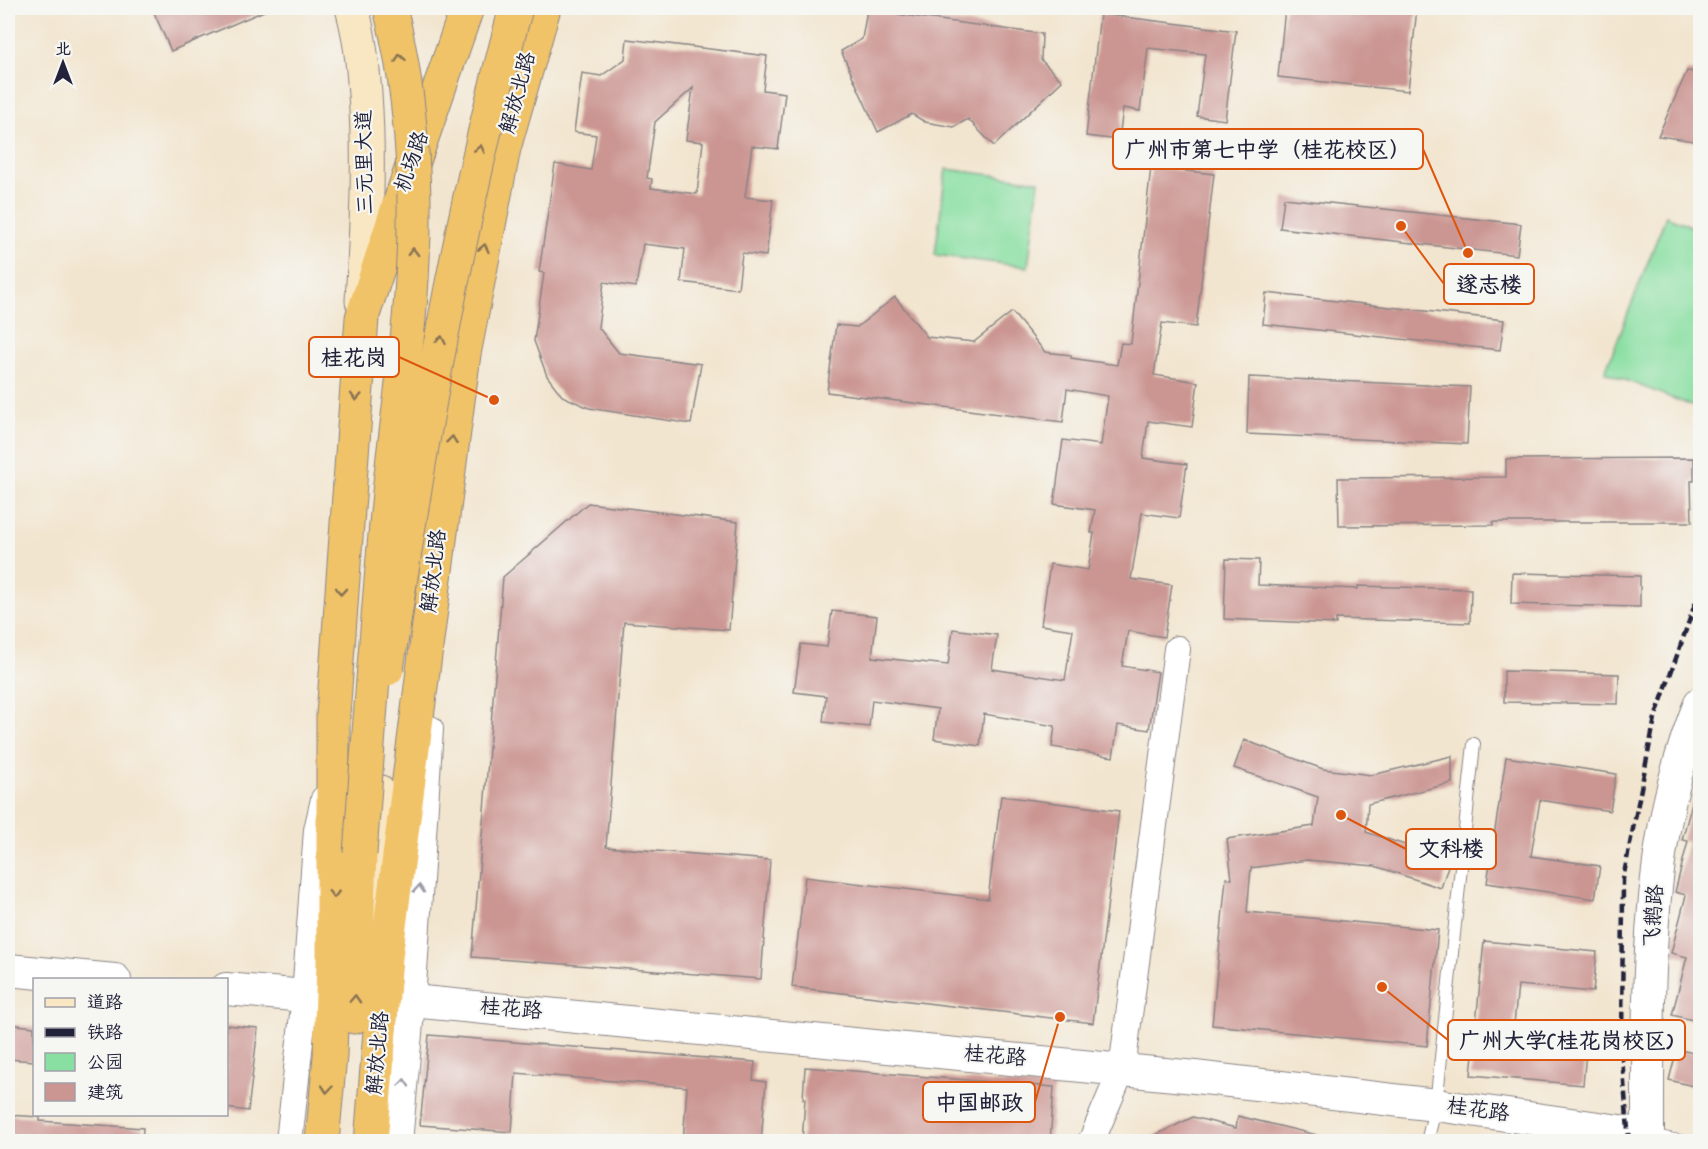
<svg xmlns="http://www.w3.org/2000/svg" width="1708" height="1149" font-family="'Indie Flower','LXGW WenKai TC',sans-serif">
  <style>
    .green { fill: #89dfa2; stroke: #56806e; stroke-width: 1.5 }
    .building { fill: #cb9592; fill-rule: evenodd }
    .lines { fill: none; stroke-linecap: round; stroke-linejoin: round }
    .service-casing { stroke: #8a8485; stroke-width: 14 }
    .minor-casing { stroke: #8a8485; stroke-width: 28 }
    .tertiary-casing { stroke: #8a8485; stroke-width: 34 }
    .secondary-casing { stroke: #8a8485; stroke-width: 35 }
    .trunk-casing { stroke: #8a8485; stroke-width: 35 }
    .service { stroke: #fff; stroke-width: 12 }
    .minor { stroke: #fff; stroke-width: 26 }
    .tertiary { stroke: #fff; stroke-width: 32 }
    .secondary { stroke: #f9e7c3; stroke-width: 33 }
    .trunk { stroke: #f0c369; stroke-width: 33 }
    .rail { stroke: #22223b; stroke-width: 4.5; stroke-dasharray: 9 4.5; stroke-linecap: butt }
    .trunk-bridge-casing { stroke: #8a8485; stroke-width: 35; stroke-linecap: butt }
    .motorway-bridge-casing { stroke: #8a8485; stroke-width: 35; stroke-linecap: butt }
    .trunk-bridge { stroke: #f0c369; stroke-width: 33 }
    .motorway-bridge { stroke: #f0c369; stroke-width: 33 }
    .oneway { stroke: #897252 }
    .oneway2 { stroke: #9c9ca7 }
    .labels { text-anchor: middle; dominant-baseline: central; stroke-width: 4.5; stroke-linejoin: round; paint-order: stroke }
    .street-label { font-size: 21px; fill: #22223b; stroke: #f6f6f2 }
    .leader { fill: none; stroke: #de560e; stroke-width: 2 }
    .callout-dot { fill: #de560e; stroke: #f6f6f2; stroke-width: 2 }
    .callout { fill: #f6f6f2; stroke: #de560e; stroke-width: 2 }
    .callout-label { font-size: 22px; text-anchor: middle; font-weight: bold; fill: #22223b }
  </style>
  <rect width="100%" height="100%" fill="#f6f6f2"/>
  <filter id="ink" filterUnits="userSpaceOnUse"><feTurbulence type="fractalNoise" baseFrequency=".0167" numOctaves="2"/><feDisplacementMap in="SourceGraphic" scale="12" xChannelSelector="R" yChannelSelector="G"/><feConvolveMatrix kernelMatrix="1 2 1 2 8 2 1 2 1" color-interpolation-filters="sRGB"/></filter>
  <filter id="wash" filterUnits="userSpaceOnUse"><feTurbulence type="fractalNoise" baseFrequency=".008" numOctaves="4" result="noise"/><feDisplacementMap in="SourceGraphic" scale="24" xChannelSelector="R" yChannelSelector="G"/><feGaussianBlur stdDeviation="1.35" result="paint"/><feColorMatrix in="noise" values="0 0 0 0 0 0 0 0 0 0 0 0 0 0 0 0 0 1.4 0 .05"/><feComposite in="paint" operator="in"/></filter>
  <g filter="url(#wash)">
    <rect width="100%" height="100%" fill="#f2e5cf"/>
    <!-- green -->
    <g class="green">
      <polygon points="946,169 1039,181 1028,267 935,255"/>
      <polygon points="1666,216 1700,230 1700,409 1605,372"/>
    </g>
    <g id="blocks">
      <!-- building -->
      <g class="building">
        <polygon points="152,8 271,8 171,51"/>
        <polygon points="1285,8 1417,8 1408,91 1278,77"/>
        <polygon points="867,10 1042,34 1041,60 1062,81 994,146 968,119 954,127 925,122 912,114 878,132 841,51 862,39"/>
        <polygon points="1100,14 1236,31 1225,120 1197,116 1205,54 1148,48 1140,111 1123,108 1119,140 1086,136"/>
        <path d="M627,39L767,56L763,90L785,93L778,149L752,146L745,197L773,200L766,256L742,253L738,289L681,282L685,249L643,244L636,287L604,282L598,327L619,353L701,364L691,424L589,408L562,396L547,376L534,341L544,273L539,272L555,164L591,170L596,135L574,132L582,73L601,76L625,59ZM693,88L686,140L703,142L697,194L651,188L652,179L647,178L655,122Z"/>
        <polygon points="1687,71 1701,73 1701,142 1658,136"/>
        <polygon points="1151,167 1214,174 1196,327 1162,323 1154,375 1198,382 1192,427 1148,421 1143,458 1187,464 1179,518 1142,513 1131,579 1172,585 1164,637 1128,631 1122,666 1158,672 1149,730 1118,725 1113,757 1052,747 1055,726 984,714 980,746 934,739 938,709 872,700 869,727 823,722 826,696 794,692 801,644 827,647 832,611 877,616 872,657 948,665 953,629 997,635 992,669 1065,680 1073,630 1041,625 1050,564 1088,570 1094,533 1091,533 1095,510 1054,504 1063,440 1101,445 1108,396 1067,389 1063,422 827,392 836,325 857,327 895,297 927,337 974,342 1012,312 1045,352 1071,355 1071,358 1117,365 1121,343 1131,344"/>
        <polygon points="1284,198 1521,224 1517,255 1280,228"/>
        <polygon points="1266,293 1504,320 1500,350 1263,324"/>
        <polygon points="1249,377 1470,387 1467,444 1247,434"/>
        <polygon points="1694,458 1694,481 1691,481 1692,522 1493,522 1493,525 1339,526 1338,478 1506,477 1506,459"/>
        <polygon points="588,503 738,522 729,630 624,622 606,847 770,860 761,979 472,957 503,577"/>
        <polygon points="1226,559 1259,560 1258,585 1358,589 1358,586 1471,589 1470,623 1336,619 1336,624 1224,619"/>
        <polygon points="1512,573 1640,576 1640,607 1511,604"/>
        <polygon points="1504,671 1619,674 1618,704 1504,702"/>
        <polygon points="1244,740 1323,769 1372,775 1452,756 1452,783 1368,804 1366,832 1450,860 1441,888 1375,866 1307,860 1251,868 1247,912 1438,930 1427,1046 1212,1025 1226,878 1232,879 1227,839 1314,826 1318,797 1234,768"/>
        <polygon points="1506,757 1616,774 1610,811 1540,800 1531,856 1600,866 1595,899 1487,883"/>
        <polygon points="1695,792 1701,793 1701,1022 1672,1015 1687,957 1671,953 1686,895 1675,892 1688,841 1682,840"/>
        <polygon points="1001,796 1119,811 1093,1023 792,987 805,877 988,899"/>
        <polygon points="1484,941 1597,952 1593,992 1518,985 1513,1034 1587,1041 1583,1085 1471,1075"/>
        <polygon points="8,1024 34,1027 34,1061 8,1059"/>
        <polygon points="226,1025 258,1028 248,1111 226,1108"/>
        <polygon points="429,1035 755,1062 753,1080 766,1082 761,1142 683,1142 687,1087 516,1073 512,1132 420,1125"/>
        <polygon points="1677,1049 1701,1055 1701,1088 1669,1080"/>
        <polygon points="805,1067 1054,1087 1050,1142 802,1142 805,1099 803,1099"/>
        <polygon points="8,1115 40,1117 40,1121 143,1128 142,1142 8,1142"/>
        <polygon points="1238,1116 1317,1135 1317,1142 1141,1142 1193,1117 1236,1128"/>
      </g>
    </g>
  </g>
  <g filter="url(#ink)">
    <use href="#blocks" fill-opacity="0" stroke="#8a8485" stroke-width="1.5"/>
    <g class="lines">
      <!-- service casing -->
      <g class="service-casing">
        <g id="service">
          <polyline points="1649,1135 1684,1142"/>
          <polyline points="1427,1142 1436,1105 1474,744"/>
        </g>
      </g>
      <!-- minor casing -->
      <g class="minor-casing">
        <g id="minor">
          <polyline points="289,1142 305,996 317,830 324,799"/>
          <polyline points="399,1142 412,1001 430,729"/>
          <polyline points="1091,1142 1122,1069 1177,649"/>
        </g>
      </g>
      <!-- tertiary casing -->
      <g class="tertiary-casing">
        <g id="tertiary">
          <polyline points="8,970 115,980"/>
          <polyline points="226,989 305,996"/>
          <path d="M412,1001L1195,1077L1436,1105L1648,1135C1648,1039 1647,942 1661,848C1668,799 1682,749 1700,703"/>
        </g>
      </g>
      <!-- secondary casing -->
      <g class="secondary-casing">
        <g id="secondary">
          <path d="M352,8C360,36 363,65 365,94C370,163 366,232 362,301"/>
          <polyline points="378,791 377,828 383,916"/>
        </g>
      </g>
      <!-- trunk casing -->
      <g class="trunk-casing">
        <g id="trunk">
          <polyline points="354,1017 360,854"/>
          <polyline points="322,1142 330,1056 333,962 333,715 362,318 397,210 467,8"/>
          <polyline points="371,1142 386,957 464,354 504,148 544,8"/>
        </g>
      </g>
      <!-- service -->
      <use href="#service" class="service"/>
      <!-- minor -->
      <use href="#minor" class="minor"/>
      <!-- tertiary -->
      <use href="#tertiary" class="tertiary"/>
      <!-- secondary -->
      <use href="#secondary" class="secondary"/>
      <!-- trunk -->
      <use href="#trunk" class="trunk"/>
      <!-- rail -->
      <polyline class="rail" points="1629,1142 1622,1058 1623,879 1655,718 1700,590"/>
      <!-- trunk-bridge casing -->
      <g class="trunk-bridge-casing">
        <path id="trunk-bridge" d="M387,669C420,446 457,224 516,8"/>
      </g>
      <!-- motorway-bridge casing -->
      <g class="motorway-bridge-casing">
        <path id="motorway-bridge" d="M360,854C369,734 377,614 389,493C397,415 410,338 413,259C417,181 410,84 390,8"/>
      </g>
      <!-- trunk-bridge -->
      <use href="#trunk-bridge" class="trunk-bridge"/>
      <!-- motorway-bridge -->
      <use href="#motorway-bridge" class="motorway-bridge"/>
    </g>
    <!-- one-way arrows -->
    <defs><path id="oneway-chevron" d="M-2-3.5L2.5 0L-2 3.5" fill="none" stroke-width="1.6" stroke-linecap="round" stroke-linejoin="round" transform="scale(1.5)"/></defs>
    <g class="oneway">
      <use href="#oneway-chevron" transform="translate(400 58) rotate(-100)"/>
      <use href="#oneway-chevron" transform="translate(480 149) rotate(-77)"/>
      <use href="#oneway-chevron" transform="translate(484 248) rotate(-78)"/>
      <use href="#oneway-chevron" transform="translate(413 252) rotate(-89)"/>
      <use href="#oneway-chevron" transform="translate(441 340) rotate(-79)"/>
      <use href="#oneway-chevron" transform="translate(356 397) rotate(94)"/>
      <use href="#oneway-chevron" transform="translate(452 440) rotate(-83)"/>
      <use href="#oneway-chevron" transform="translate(341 591) rotate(94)"/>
      <use href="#oneway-chevron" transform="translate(334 894) rotate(90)"/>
      <use href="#oneway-chevron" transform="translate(355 999) rotate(-87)"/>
      <use href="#oneway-chevron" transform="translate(327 1089) rotate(95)"/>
    </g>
    <g class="oneway2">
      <use href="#oneway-chevron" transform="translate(419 889) rotate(-86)"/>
      <use href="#oneway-chevron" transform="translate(404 1083) rotate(-85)"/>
    </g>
  </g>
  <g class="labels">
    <!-- street labels -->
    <g class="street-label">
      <text transform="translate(519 93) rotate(-75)">解放北路</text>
      <text transform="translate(366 162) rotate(-91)">三元里大道</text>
      <text transform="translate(413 162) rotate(-71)">机场路</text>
      <text transform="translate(435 571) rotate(-83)">解放北路</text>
      <text transform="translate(1655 916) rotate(-86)">飞鹅路</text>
      <text transform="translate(511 1010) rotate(5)">桂花路</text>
      <text transform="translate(379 1053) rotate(-85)">解放北路</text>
      <text transform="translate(995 1057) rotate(5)">桂花路</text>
      <text transform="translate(1478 1111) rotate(8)">桂花路</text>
    </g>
  </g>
  <!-- callouts -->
  <path class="leader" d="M1468 253L1423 149M1401 226L1444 284M494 400L399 357M1341 815L1406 849M1382 987L1448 1040M1060 1017L1035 1102"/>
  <g class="callout-dot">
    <circle cx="1468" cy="253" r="6"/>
    <circle cx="1401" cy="226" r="6"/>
    <circle cx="494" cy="400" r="6"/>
    <circle cx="1341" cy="815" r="6"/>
    <circle cx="1382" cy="987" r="6"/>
    <circle cx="1060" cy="1017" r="6"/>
  </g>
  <g class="callout">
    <rect x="1113" y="129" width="310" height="40" rx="6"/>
    <rect x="1444" y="264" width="90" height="40" rx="6"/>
    <rect x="309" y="337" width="90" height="40" rx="6"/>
    <rect x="1406" y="829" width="90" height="40" rx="6"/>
    <rect x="1448" y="1020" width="237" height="40" rx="6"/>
    <rect x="923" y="1082" width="112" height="40" rx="6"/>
  </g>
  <g class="callout-label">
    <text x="1268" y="157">广州市第七中学（桂花校区）</text>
    <text x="1489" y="292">遂志楼</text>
    <text x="354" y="365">桂花岗</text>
    <text x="1451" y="856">文科楼</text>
    <text x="1566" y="1048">广州大学(桂花岗校区)</text>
    <text x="979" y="1110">中国邮政</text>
  </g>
  <!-- margin -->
  <rect width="1708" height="1149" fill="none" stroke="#f6f6f2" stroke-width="30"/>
  <!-- legend -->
  <rect x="33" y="978" width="195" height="138" fill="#f6f6f2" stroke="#a1a1a9" stroke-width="1.5"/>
  <rect x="45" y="998" width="30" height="9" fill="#f9e7c3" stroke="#a1a1a9" stroke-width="1.5"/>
  <text x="87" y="1008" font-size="18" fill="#22223b">道路</text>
  <rect x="45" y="1028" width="30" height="9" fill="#22223b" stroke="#a1a1a9" stroke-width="1.5"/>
  <text x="87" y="1038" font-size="18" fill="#22223b">铁路</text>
  <rect x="45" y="1053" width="30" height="18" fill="#89dfa2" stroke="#a1a1a9" stroke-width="1.5"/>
  <text x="87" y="1068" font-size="18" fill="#22223b">公园</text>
  <rect x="45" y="1083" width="30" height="18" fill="#cb9592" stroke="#a1a1a9" stroke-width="1.5"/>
  <text x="87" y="1098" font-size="18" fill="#22223b">建筑</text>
  <!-- north arrow -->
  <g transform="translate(63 63)" stroke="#f6f6f2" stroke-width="4.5" paint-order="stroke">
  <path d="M0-4.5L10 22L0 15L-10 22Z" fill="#22223b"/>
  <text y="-9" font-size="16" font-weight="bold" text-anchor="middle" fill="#22223b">北</text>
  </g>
</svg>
